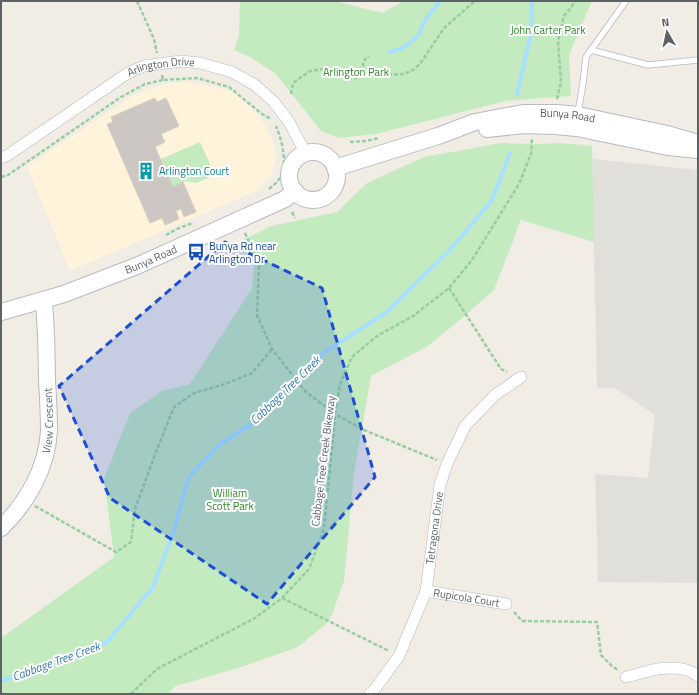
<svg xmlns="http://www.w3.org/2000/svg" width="699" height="695" font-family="'Titillium Web',sans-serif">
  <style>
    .commercial { fill: #fff3dc }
    .industrial { fill: #e1dfd9 }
    .green { fill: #c3ebbf }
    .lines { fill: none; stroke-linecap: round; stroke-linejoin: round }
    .stream { stroke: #a7e1ff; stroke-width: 4 }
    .building { fill: #ccc7c2; stroke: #d6cec2 }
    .lane-casing { stroke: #b6b9bd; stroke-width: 7 }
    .street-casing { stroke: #b6b9bd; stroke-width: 12 }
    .secondary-casing { stroke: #b6bbc0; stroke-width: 18 }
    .path { stroke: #97cda1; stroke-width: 2.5; stroke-dasharray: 4 2; stroke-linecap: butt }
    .lane { stroke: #fff; stroke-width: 5.5 }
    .street { stroke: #fff; stroke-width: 11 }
    .secondary { stroke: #fff; stroke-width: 16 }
    .marked { fill: #1d4ed8; fill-opacity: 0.2; stroke: #1d4ed8; stroke-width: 3; stroke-dasharray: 8 5; stroke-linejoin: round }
    .labels { text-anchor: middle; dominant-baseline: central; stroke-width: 4; stroke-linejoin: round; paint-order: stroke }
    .park-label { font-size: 11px; fill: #30872c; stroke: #fff }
    .street-label { font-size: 11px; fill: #5d6267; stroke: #fff }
    .culture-label { font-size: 11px; fill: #0d838f; stroke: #fff; text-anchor: start }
    .transit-label { font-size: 11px; fill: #164399; stroke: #fff; text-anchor: start }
    .water-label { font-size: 12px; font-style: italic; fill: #3379aa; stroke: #fff }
  </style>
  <rect width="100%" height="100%" fill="#f1ede5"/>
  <!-- commercial -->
  <polygon class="commercial" points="188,82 212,86 233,92 250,106 267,128 274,144 276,159 273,171 268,179 256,191 70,271 27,166 136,94 167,83"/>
  <!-- industrial -->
  <polygon class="industrial" points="592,159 698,170 698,583 598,582 595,474 648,478 655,415 615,388 597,388"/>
  <!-- green -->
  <g class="green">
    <polygon points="240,1 335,1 382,13 404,1 592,1 569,55 571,96 505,101 376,134 339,138 321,131 276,74 250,57 234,50 239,36"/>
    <polygon points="200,142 215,175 196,183 186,181 173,187 161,159"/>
    <polygon points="501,143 534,144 561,143 592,146 594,242 521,220 494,290 462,318 428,346 371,376 354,474 344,581 331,617 327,623 298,647 238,668 176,686 167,694 1,694 1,638 114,557 104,478 130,413 162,391 190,384 252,288 254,266 242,241 271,226 337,212 367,183 424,157"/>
  </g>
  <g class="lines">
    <!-- stream -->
    <g class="stream">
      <polyline points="389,52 403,48 418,36 426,19 440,1"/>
      <polyline points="517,94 532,29 532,1"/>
      <polyline points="1,681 107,642 153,587 173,533 189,477 219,445 253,423 322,354 387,312 449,251 492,200 510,153"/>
    </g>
  </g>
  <!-- building -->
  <polygon class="building" points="155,98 157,102 166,98 179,126 161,134 165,142 155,147 173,187 183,182 196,212 184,217 181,209 176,211 179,219 165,225 162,218 150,223 107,124 113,122 111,117"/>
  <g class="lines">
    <!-- lane casing -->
    <g class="lane-casing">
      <g id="lane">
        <polyline points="591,50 648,65 698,60"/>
        <polyline points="578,113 583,83 586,57 626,1"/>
      </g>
    </g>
    <!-- street casing -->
    <g class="street-casing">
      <g id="street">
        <path id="s1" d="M1,158L8,155L128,73L144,66L181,61L200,63L232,72L255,85L274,102L289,122L306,154"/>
        <path id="s2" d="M426,591L506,604"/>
        <path d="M626,677C646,672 666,664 687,670C691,671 694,674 698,676"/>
        <path id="s3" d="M370,694L372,693L399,656L426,591L440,485L447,464L465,426L495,395L521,377"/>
      </g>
    </g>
    <!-- secondary casing -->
    <g class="secondary-casing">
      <g id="secondary">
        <polyline points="487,129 525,125 555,126 577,128 668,147 698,150"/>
        <circle cx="313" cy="176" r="24"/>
        <path id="s4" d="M335,168L438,136L475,122L523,113H556L578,115L667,134L698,143"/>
        <path id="s5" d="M1,312L64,294L139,265L285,199L295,191"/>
        <path id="s6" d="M1,528C27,503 47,468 49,431C49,414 48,397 47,380C47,353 46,327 44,300"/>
      </g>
    </g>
    <!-- path -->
    <g class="path">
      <polyline points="137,1 154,39 157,53"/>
      <path d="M363,73C363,66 362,60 369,56"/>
      <polyline points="162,75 163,80 197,78 229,87 262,114 271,119"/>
      <polyline points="291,94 293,83 310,71 324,69 349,79 356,78 363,73 369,72 386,75 404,74 413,70 420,64 444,28 475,1"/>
      <polyline points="557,99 561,82 558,41 564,16 576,1"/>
      <polyline points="350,142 366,141 379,138"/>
      <polyline points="1,177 8,175 121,97 145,84 163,80"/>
      <path d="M269,189C273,186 277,182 280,178C288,164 282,140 276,126"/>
      <polyline points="292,212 295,218"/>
      <polyline points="245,233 259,264 257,315 272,349 305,391 335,414 364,430 437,460"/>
      <polyline points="166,235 179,228 193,223"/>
      <polyline points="449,288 501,369 507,372"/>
      <polyline points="35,506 116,552 131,542 135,509 156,452 174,407 194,393 225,384 252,373 272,349"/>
      <polyline points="282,598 389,651"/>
      <polyline points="514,612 522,621 597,622 601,655 612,666 618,670"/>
      <polyline points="131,694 157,669 255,618 282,598 309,569 324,529 333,438 335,414 340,384 352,357 377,336 413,316 449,288 472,260 519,184 531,154 532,138"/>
    </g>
    <!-- lane -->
    <use href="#lane" class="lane"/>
    <!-- street -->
    <use href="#street" class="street"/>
    <!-- secondary -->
    <use href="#secondary" class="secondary"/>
  </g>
  <!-- marked area -->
  <path class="marked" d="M225,242L322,288L375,477L267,604L110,498L59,386Z"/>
  <!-- icons -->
  <defs>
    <g id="building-bare" transform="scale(1.38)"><path d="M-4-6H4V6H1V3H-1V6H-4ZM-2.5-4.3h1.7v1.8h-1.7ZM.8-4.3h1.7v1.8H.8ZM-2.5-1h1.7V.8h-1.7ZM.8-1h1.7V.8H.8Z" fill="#0f9aa8" stroke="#fff" stroke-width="2.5" paint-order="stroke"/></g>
    <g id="bus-bare" transform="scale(1.38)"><path d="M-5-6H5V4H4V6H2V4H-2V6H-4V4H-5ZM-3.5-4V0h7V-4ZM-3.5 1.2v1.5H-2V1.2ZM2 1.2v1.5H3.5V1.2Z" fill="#1a4fb4" stroke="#fff" stroke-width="2.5" paint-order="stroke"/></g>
  </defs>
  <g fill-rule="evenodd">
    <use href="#building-bare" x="146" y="171"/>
    <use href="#bus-bare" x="196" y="252"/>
  </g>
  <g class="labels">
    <!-- park labels -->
    <g class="park-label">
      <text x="548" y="30">John Carter Park</text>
      <text x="356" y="72">Arlington Park</text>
      <text x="230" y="493">William<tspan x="230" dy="13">Scott Park</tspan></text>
    </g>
    <!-- street labels -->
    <g class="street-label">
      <text stroke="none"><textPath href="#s1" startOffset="187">Arlington Drive</textPath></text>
      <text stroke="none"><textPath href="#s4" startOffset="241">Bunya Road</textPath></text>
      <text stroke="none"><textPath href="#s5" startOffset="159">Bunya Road</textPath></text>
      <text stroke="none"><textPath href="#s6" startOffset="121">View Crescent</textPath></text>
      <text transform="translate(323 461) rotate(-83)">Cabbage Tree Creek Bikeway</text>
      <text stroke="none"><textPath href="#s3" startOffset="182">Tetragona Drive</textPath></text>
      <text stroke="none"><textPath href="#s2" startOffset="41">Rupicola Court</textPath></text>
    </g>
    <!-- culture labels -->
    <g class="culture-label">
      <text x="159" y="171">Arlington Court</text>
    </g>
    <!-- transit labels -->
    <g class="transit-label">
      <text x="209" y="246">Bunya Rd near<tspan x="209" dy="13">Arlington Dr</tspan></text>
    </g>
    <!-- water labels -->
    <g class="water-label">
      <text transform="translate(285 390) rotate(-44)">Cabbage Tree Creek</text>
      <text transform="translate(56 661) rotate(-20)">Cabbage Tree Creek</text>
    </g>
  </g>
  <!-- border -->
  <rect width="699" height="695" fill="none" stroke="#5d6267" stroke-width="4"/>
  <!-- north arrow -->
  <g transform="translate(667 32) rotate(351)" stroke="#ffffff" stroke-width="3" paint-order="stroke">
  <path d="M0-3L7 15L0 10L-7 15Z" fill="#5d6267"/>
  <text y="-6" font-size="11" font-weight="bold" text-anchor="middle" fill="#5d6267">N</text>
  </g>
</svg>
